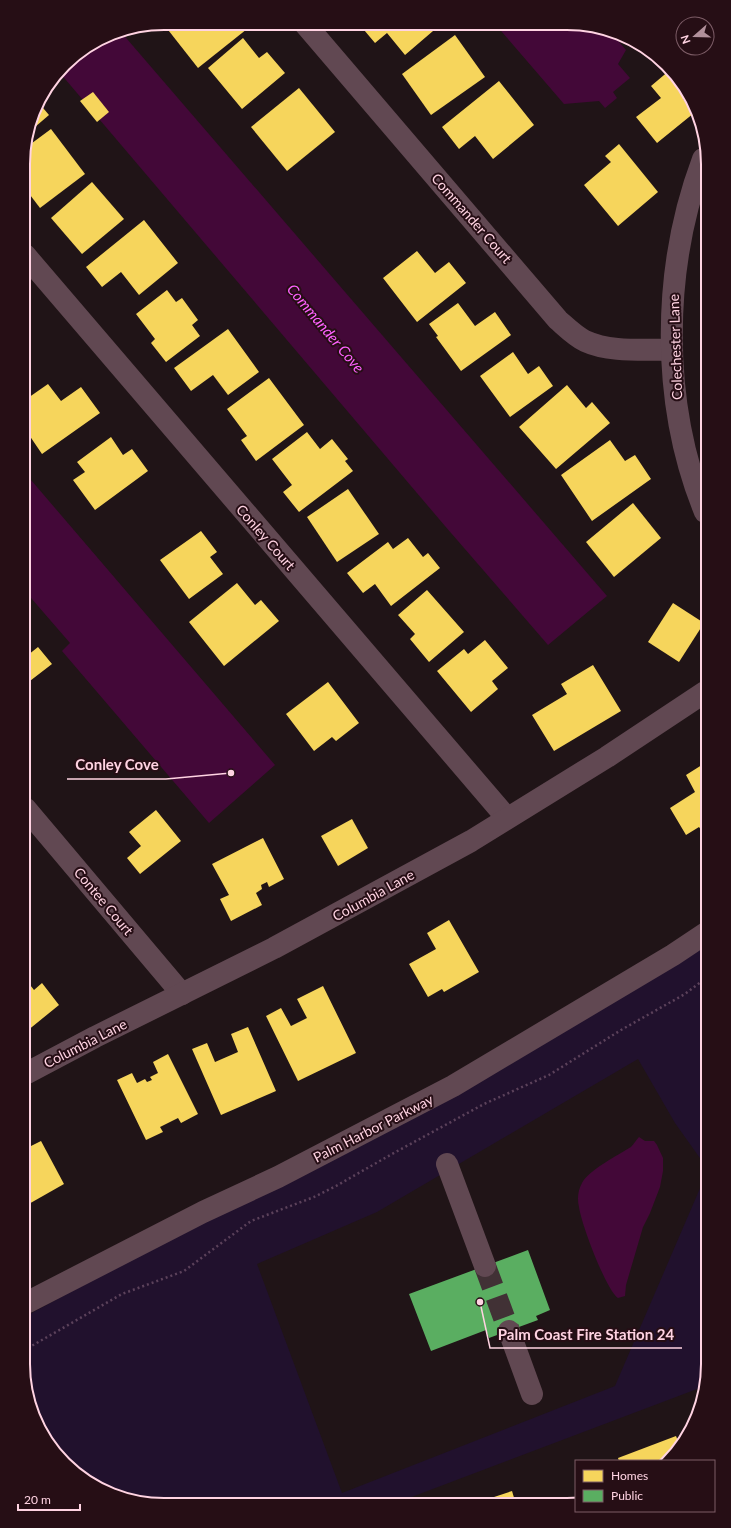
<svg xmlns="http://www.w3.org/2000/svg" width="731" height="1528" font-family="Lato,sans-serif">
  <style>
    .green { fill: #21112d }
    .water { fill: #430838 }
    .homes { fill: #f6d55c }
    .public { fill: #5aae61 }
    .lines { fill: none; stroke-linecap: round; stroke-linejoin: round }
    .minor-tunnel { stroke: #413135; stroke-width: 22; stroke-dasharray: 22 11; stroke-linecap: butt }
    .path { stroke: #5c425b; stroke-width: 2.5; stroke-dasharray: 2 3; stroke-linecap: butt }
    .minor { stroke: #614852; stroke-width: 22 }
    .labels { text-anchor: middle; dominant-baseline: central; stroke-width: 4; stroke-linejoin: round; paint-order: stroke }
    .street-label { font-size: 14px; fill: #ffd3e2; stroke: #260e15 }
    .water-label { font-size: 15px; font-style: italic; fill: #ff61ff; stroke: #260e15 }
    .rim { fill: none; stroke: #ffd3e2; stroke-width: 2 }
    .leader { fill: none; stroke: #ffd3e2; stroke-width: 1.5 }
    .callout-dot { fill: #ffd3e2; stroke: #260e15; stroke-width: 1.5 }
    .callout-label { font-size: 15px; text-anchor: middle; font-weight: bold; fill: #ffd3e2; stroke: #260e15; stroke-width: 4; stroke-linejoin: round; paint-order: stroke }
  </style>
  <rect width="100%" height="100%" fill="#201417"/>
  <!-- green -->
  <polygon class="green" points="706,946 707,1168 675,1123 638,1059 377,1212 257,1264 342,1493 615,1386 707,1172 708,1373 705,1386 401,1501 137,1502 71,1470 47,1442 28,1401 28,1315"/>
  <!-- water -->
  <g class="water">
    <polygon points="496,25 594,26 614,36 626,50 618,64 630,78 613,92 617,98 605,108 599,101 564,104"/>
    <polygon points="121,32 607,596 548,645 445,526 60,73 71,58 110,34"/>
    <polygon points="25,473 275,765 209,823 62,651 70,643 25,591"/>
    <path d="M639,1137L645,1141H654L657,1145L663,1158V1171L660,1187L650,1213L643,1227L626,1285L625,1296L618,1298C606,1290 581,1223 579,1207C577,1199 578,1190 582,1183C589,1170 618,1155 631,1147C634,1144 636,1140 639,1137Z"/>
  </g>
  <!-- homes -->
  <g class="homes">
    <polygon points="169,23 243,23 247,29 198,68 165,26"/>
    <polygon points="359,24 440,25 405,55 387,33 375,43"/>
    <polygon points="455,35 485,77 431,115 402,74"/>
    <polygon points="243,38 259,58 267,52 285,73 242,109 208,68"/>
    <polygon points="670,70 689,93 683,99 694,113 657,143 636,117 661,98 651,86"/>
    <polygon points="499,81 534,125 493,159 475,136 459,149 442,127"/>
    <polygon points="299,88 335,132 287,171 251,127"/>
    <polygon points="93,92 109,112 97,122 80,101"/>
    <polygon points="38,102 49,115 28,133 33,117"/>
    <polygon points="51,129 85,174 40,208 24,187 24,149"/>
    <polygon points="619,144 658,192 618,226 584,185 611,162 605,156"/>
    <polygon points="92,182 124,219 82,254 51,218"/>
    <polygon points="144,220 178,263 139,295 121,272 102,287 86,267"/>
    <polygon points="417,251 435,273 449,262 466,283 417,322 383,278"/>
    <polygon points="167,290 176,302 182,298 198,320 192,325 200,336 166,362 151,343 155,339 136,314"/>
    <polygon points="458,303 475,326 495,312 511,335 461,371 436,337 438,336 429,324"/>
    <polygon points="228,329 259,372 228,395 213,375 191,391 174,368"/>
    <polygon points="513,352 528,374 539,366 553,386 510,417 480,376"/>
    <polygon points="269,378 304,425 256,461 241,440 247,436 227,409"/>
    <polygon points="48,384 61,401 81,387 100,413 42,454 25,429 25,400"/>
    <polygon points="567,385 586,408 592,402 610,423 556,469 519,427"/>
    <polygon points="307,432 320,449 332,439 348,459 345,461 353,471 299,512 283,492 292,485 272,459"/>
    <polygon points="111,437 123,455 132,449 148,471 95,510 73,480 85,472 77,462"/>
    <polygon points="610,440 625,461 635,455 651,479 592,521 561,475"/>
    <polygon points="348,489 379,534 337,562 307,517"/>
    <polygon points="633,503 661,538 614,577 586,542"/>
    <polygon points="201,531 217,552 210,557 223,574 189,599 160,560"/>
    <polygon points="408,538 423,557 428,553 440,568 391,606 375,584 363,593 347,573 388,542 393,549"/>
    <polygon points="237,583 255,605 261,600 279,621 224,666 189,622"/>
    <polygon points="427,590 464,632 429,662 410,639 415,634 398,615"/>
    <polygon points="673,603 704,623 679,662 648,642"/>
    <polygon points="485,640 508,668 492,681 498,689 471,712 437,671 464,649 468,654"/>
    <polygon points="38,647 52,664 26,684 26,652 28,655"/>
    <polygon points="593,665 621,711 554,751 532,715 567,694 561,684"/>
    <polygon points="328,682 359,723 336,741 332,737 314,751 286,714"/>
    <polygon points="705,763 706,837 699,827 686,835 670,808 695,792 686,775"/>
    <polygon points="156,810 181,841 140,874 127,858 141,846 129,832"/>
    <polygon points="352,819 368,848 338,866 321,836"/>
    <polygon points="263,838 284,879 269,887 267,882 261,885 262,889 256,893 262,905 231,921 220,899 229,895 212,864"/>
    <polygon points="449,920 479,972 444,992 442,989 428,997 409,964 436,949 427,933"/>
    <polygon points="27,981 34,990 42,983 59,1005 27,1031"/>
    <polygon points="323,986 356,1053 298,1081 266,1016 281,1008 291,1026 307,1018 297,999"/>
    <polygon points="248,1027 276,1091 221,1115 192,1049 207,1043 215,1062 238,1052 231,1034"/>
    <polygon points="168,1054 198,1114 181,1123 178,1118 160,1127 163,1132 146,1140 117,1080 132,1073 137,1083 145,1079 147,1082 152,1080 150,1077 158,1073 153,1062"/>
    <polygon points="41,1141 64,1184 27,1205 27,1148"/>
    <polygon points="676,1436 680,1446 673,1457 668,1461 619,1461 618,1458"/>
    <polygon points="512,1491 515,1501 485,1501 485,1500"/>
  </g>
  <!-- public -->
  <polygon class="public" points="528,1250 550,1310 536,1316 538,1320 489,1338 486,1330 431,1351 409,1294"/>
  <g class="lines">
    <!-- minor-tunnel -->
    <polyline class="minor-tunnel" points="485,1266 509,1331"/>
    <!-- path -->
    <polyline class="path" points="28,1348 122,1294 184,1271 251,1221 314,1197 336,1186 392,1154 484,1104 549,1075 621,1030 685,994 706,978"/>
    <!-- minor -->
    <g class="minor">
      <path d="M305,24L558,320C566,327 575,336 585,341C611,353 645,349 672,350"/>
      <path d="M703,159C662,268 660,402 705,512"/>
      <polyline points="25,255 507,818"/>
      <polyline points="26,809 182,994"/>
      <polyline points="27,1073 95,1037 274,948 471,841 607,757 705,692"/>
      <polyline points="447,1164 485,1266"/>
      <polyline points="28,1302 203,1212 278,1177 453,1086 673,955 706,933"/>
      <polyline points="509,1331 532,1394"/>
    </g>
  </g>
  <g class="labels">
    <!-- street labels -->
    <g class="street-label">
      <text transform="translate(472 218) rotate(49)">Commander Court</text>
      <text transform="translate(675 347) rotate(-92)">Colechester Lane</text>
      <text transform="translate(266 537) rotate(49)">Conley Court</text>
      <text transform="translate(373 895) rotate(-29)">Columbia Lane</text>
      <text transform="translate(104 901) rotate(50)">Contee Court</text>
      <text transform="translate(85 1043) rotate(-27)">Columbia Lane</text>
      <text transform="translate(373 1128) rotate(-27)">Palm Harbor Parkway</text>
    </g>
    <!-- water labels -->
    <g class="water-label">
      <text transform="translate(326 328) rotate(50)">Commander Cove</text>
    </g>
  </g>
  <!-- crop -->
  <path d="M0 0H731V1528H0ZM164 30H567A134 134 0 0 1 701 164V1364A134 134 0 0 1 567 1498H164A134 134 0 0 1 30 1364V164A134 134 0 0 1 164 30Z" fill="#260e15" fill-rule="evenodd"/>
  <path class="rim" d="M164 30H567A134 134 0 0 1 701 164V1364A134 134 0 0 1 567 1498H164A134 134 0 0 1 30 1364V164A134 134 0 0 1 164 30Z"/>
  <!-- callouts -->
  <path class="leader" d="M231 773L166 779H67M480 1302L490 1348H682"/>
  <g class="callout-dot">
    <circle cx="231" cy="773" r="4"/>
    <circle cx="480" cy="1302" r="4"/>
  </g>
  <g class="callout-label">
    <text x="117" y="770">Conley Cove</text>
    <text x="586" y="1340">Palm Coast Fire Station 24</text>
  </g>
  <!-- legend -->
  <rect x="575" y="1460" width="140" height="52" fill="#260e15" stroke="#7d5d67"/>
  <rect x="583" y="1470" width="20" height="12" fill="#f6d55c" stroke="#7d5d67"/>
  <text x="611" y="1480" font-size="12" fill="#ffd3e2">Homes</text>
  <rect x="583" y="1490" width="20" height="12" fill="#5aae61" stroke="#7d5d67"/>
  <text x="611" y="1500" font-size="12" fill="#ffd3e2">Public</text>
  <!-- north arrow -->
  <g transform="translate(695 36) rotate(250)"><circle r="19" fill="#260e15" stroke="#7d5d67"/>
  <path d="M0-3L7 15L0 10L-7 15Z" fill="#b1909b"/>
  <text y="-6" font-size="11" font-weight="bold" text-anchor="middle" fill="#ffd3e2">N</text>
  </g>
  <!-- scale -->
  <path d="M18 1504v6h62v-6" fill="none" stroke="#ffd3e2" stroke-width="2"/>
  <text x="24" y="1504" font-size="12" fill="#ffd3e2" stroke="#260e15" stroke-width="3" paint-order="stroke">20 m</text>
</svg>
